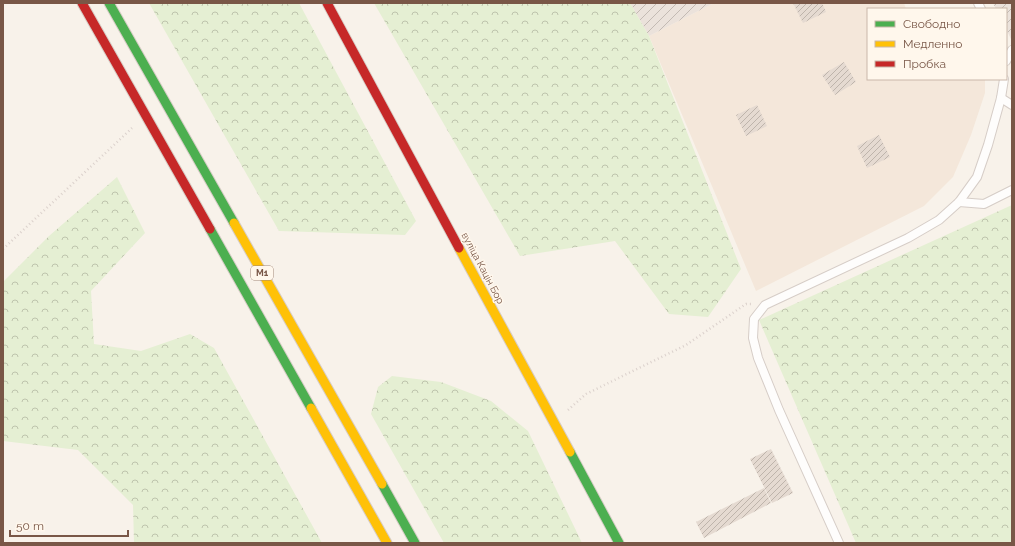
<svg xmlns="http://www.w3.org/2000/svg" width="1015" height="546" font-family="Raleway,sans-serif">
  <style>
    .residential { fill: #f4e7da }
    .industrial { fill: url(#industrial-furrows) }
    .forest { fill: url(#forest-crowns) }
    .building { fill: url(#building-hatch) }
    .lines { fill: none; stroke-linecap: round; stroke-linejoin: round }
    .lane-casing { stroke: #d6cdc7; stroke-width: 10 }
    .fast-casing { stroke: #d7cdc6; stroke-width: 11 }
    .slow-casing { stroke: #d7cdc6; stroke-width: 11 }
    .jam-casing { stroke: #d7cdc6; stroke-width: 11 }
    .path { stroke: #dbd1cc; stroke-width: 2.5; stroke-dasharray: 1 3; stroke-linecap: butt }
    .lane { stroke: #fefdfc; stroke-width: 8 }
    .fast { stroke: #4caf50; stroke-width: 9 }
    .slow { stroke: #ffc107; stroke-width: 9 }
    .jam { stroke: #c62828; stroke-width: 9 }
    .labels { text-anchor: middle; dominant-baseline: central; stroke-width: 3; stroke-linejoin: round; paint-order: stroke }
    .shield { fill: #fff7ec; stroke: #a18778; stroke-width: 1 }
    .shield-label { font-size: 9px; font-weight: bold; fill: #795747 }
    .street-label { font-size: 10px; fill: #795747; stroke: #fff7ec }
  </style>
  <defs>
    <pattern id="industrial-furrows" width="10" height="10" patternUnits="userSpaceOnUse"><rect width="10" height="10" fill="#ebe2db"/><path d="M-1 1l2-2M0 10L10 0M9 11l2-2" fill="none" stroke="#c3bab3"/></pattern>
    <pattern id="forest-crowns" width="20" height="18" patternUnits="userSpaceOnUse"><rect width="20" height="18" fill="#e5efd3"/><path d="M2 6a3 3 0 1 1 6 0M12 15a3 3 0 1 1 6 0" fill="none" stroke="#bec4ad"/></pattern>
    <pattern id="building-hatch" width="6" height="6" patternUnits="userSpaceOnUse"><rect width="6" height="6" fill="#e5dad1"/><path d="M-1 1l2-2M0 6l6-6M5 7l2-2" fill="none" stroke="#beb4ab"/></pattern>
  </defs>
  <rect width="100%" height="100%" fill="#f8f2ea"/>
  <!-- residential -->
  <polygon class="residential" points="714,3 904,3 906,9 868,9 868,79 985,79 985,93 971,135 953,177 924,206 756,291 649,36"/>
  <!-- industrial -->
  <g class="industrial">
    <polygon points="630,3 714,3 649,36"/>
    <polygon points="993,3 1012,3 1012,41 1006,29 1006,9 996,9"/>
  </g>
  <!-- forest -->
  <g class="forest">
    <polygon points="149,3 299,3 416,221 405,235 279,231"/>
    <polygon points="374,3 630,3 649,36 741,269 708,317 669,314 615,241 520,256"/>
    <polygon points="117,177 145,233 91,291 94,344 141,351 190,334 214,348 322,543 134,543 133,505 78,450 3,441 3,282 49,236"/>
    <polygon points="1012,205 1012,543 856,543 759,320"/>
    <polygon points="392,376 441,382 491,401 528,431 582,543 444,543 371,414 378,387"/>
  </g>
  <!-- building -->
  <g class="building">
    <polygon points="793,3 822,3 826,12 803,23"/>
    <polygon points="844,62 856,82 835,95 822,75"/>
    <polygon points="757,105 767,126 746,136 736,115"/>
    <polygon points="879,135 890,157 867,168 857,146"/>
    <polygon points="771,449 793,493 772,503 750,459"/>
    <polygon points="764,488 771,503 704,538 696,522"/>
  </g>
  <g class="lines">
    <!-- lane casing -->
    <g class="lane-casing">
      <g id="lane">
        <polyline points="978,3 981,9"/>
        <polyline points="1006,61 1012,50"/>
        <polyline points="1001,98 1012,105"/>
        <polyline points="959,202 984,204 1012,190"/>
        <polyline points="839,543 779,410 758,358 753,338 754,319 765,305 908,238 939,220 959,202 977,177 988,145 1001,98 1004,79"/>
      </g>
    </g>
    <!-- fast casing -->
    <g class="fast-casing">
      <g id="fast">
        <polyline points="109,3 234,223"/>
        <polyline points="210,229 311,408"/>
        <polyline points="570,452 619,543"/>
        <polyline points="382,484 415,543"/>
      </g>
    </g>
    <!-- slow casing -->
    <g class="slow-casing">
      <g id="slow">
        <polyline points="234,223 382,484"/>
        <polyline points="459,248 570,452"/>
        <polyline points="311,408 387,543"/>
      </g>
    </g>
    <!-- jam casing -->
    <g class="jam-casing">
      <g id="jam">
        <polyline points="82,3 210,229"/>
        <polyline points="327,3 459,248"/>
      </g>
    </g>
    <!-- path -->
    <g class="path">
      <polyline points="3,249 132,128"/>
      <polyline points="568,410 586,394 686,345 746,304 751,304"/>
    </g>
    <!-- lane -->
    <use href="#lane" class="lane"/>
    <!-- fast -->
    <use href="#fast" class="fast"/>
    <!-- slow -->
    <use href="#slow" class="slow"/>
    <!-- jam -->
    <use href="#jam" class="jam"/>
  </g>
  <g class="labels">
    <!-- shield labels -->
    <rect class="shield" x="251" y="266" width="22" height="14" rx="3"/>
    <g class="shield-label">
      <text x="262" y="273">М1</text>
    </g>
    <!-- street labels -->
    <g class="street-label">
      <text transform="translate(483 268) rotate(62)">вуліца Кацін Бор</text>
    </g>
  </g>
  <!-- border -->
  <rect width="1015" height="546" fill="none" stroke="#795747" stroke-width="8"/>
  <!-- legend -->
  <rect x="867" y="8" width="140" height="72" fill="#fff7ec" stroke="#c9b7aa"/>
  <rect x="875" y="21" width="20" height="6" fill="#4caf50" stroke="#c9b7aa"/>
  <text x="903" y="28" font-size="12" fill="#795747">Свободно</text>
  <rect x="875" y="41" width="20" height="6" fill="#ffc107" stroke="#c9b7aa"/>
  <text x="903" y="48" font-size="12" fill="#795747">Медленно</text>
  <rect x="875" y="61" width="20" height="6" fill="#c62828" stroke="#c9b7aa"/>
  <text x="903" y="68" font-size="12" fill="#795747">Пробка</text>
  <!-- scale -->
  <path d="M10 530v6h118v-6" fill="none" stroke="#795747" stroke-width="2"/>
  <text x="16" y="530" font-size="12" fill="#795747" stroke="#fff7ec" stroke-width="3" paint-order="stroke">50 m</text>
</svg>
